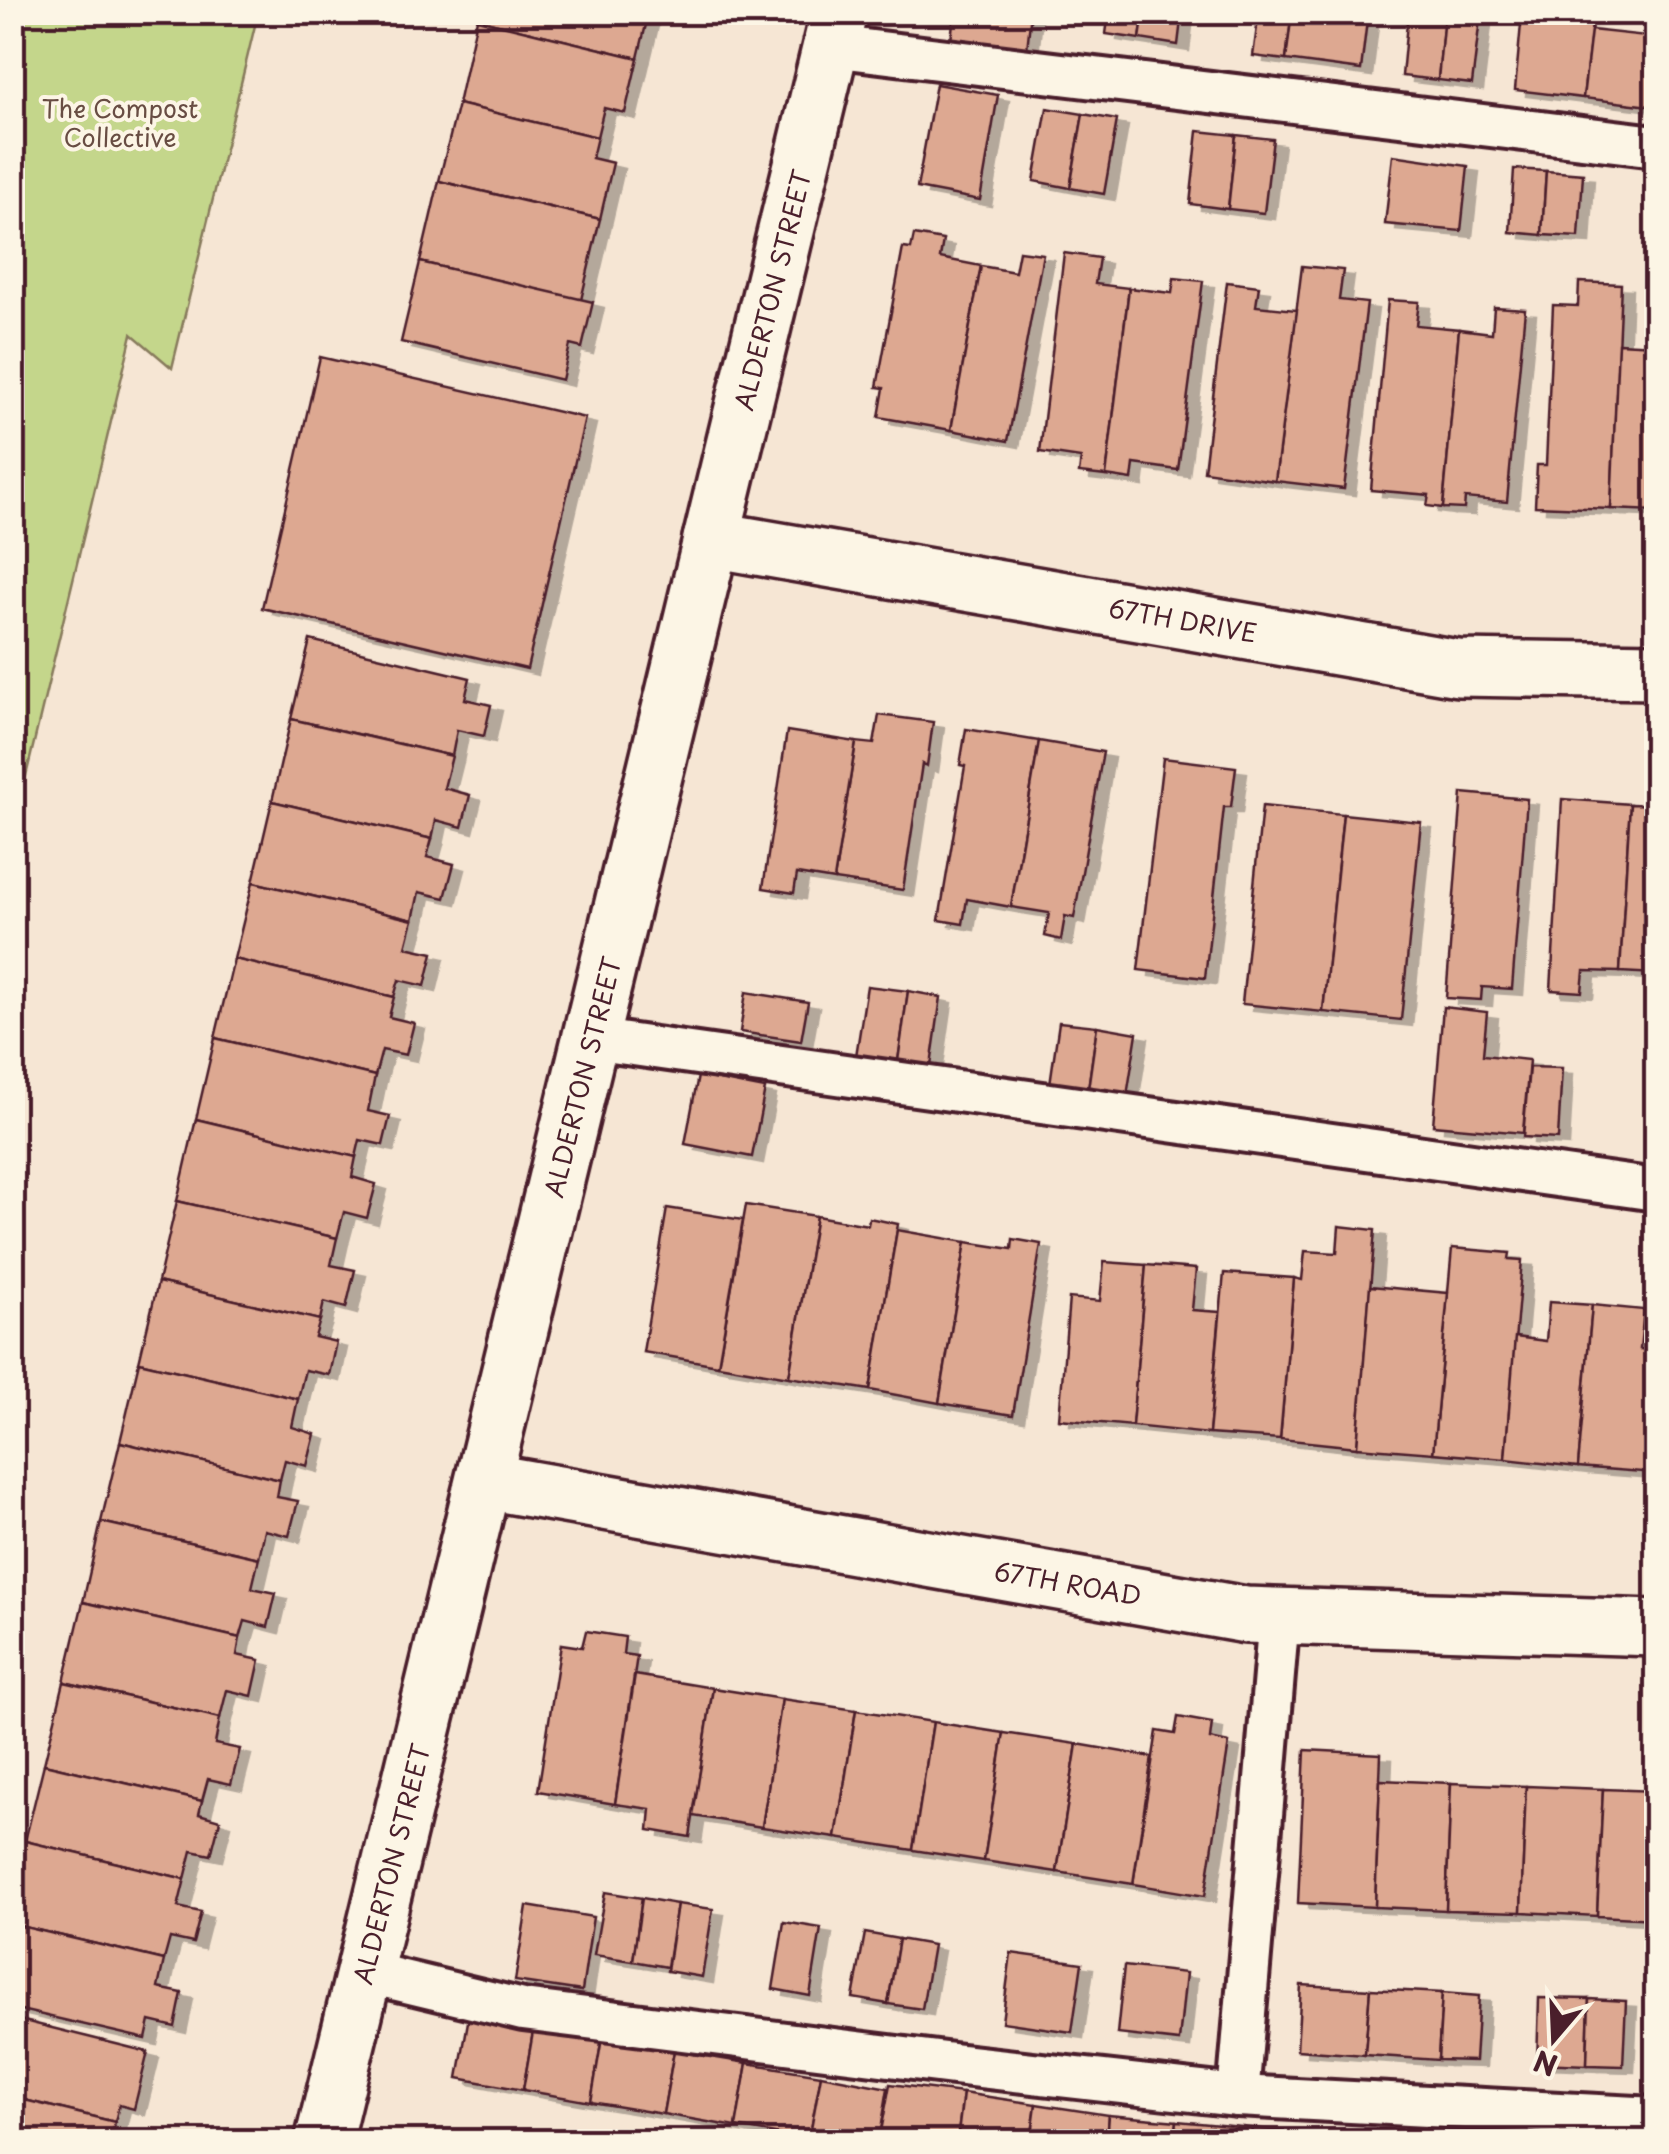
<svg xmlns="http://www.w3.org/2000/svg" width="1669" height="2154" font-family="'Playpen Sans',sans-serif">
  <style>
    .green { fill: #c4d68b; stroke: #877a5b; stroke-width: 2.5 }
    .building { fill: #dda891; stroke: #4a1f2b; stroke-width: 2.5; filter: url(#shadow) }
    .lines { fill: none; stroke-linecap: round; stroke-linejoin: round }
    .lane-casing { stroke: #4a1f2b; stroke-width: 48 }
    .street-casing { stroke: #4a1f2b; stroke-width: 62 }
    .lane { stroke: #fcf5e5; stroke-width: 40 }
    .street { stroke: #fcf5e5; stroke-width: 55 }
    .labels { text-anchor: middle; dominant-baseline: central; stroke-width: 8; stroke-linejoin: round; paint-order: stroke }
    .park-label { font-size: 25px; fill: #684d43; stroke: #fcf5e5 }
    .street-label { font-size: 25px; fill: #4a1f2b; stroke: #fcf5e5 }
  </style>
  <defs>
    <filter id="shadow"><feDropShadow dx="11" dy="6" stdDeviation="0" flood-color="#0004"/></filter>
  </defs>
  <rect width="100%" height="100%" fill="#f6e6d4"/>
  <filter id="ink" filterUnits="userSpaceOnUse"><feTurbulence type="fractalNoise" baseFrequency=".01" numOctaves="2"/><feDisplacementMap in="SourceGraphic" scale="20" xChannelSelector="R" yChannelSelector="G"/><feConvolveMatrix kernelMatrix="1 2 1 2 8 2 1 2 1" color-interpolation-filters="sRGB"/></filter>
  <g filter="url(#ink)">
    <!-- green -->
    <polygon class="green" points="13,12 258,13 172,368 132,334 13,830"/>
    <!-- building -->
    <g class="building">
      <polygon points="479,12 649,12 638,58 477,19"/>
      <polygon points="954,12 1031,12 1026,59 950,51"/>
      <polygon points="1109,12 1144,12 1140,39 1106,34"/>
      <polygon points="1144,12 1182,12 1178,45 1140,39"/>
      <polygon points="1259,12 1292,12 1286,60 1253,56"/>
      <polygon points="1292,12 1368,12 1361,70 1286,60"/>
      <polygon points="1408,12 1444,15 1438,80 1402,76"/>
      <polygon points="1444,15 1480,19 1472,84 1438,80"/>
      <polygon points="477,19 638,58 625,113 604,108 597,137 458,104"/>
      <polygon points="1550,19 1592,25 1583,98 1515,90 1521,24 1550,27"/>
      <polygon points="1591,30 1656,37 1650,106 1583,98"/>
      <polygon points="936,84 998,95 980,200 917,188"/>
      <polygon points="458,104 597,137 592,158 613,163 600,219 439,181"/>
      <polygon points="1047,108 1083,114 1070,188 1034,181"/>
      <polygon points="1083,114 1117,120 1104,194 1070,188"/>
      <polygon points="1198,131 1236,135 1228,209 1190,204"/>
      <polygon points="1236,135 1273,139 1264,213 1228,209"/>
      <polygon points="1393,155 1468,166 1461,231 1385,224"/>
      <polygon points="1514,169 1546,171 1542,235 1510,232"/>
      <polygon points="1546,171 1583,174 1579,237 1542,235"/>
      <polygon points="439,181 600,219 581,300 420,262"/>
      <polygon points="914,235 943,240 940,258 981,266 951,430 879,417 884,388 877,387 903,248 911,249"/>
      <polygon points="1019,251 1043,254 1008,441 951,430 981,266 1015,272"/>
      <polygon points="1064,253 1099,258 1095,284 1129,288 1106,476 1079,473 1081,458 1040,452"/>
      <polygon points="420,262 593,302 582,348 570,345 562,380 401,342"/>
      <polygon points="1302,266 1343,270 1339,300 1367,303 1344,489 1275,481"/>
      <polygon points="1174,278 1203,281 1178,470 1134,464 1132,480 1106,476 1129,288 1172,293"/>
      <polygon points="1227,282 1259,286 1256,306 1297,310 1275,481 1204,471"/>
      <polygon points="1579,282 1621,284 1611,509 1535,506 1537,465 1546,465 1553,305 1578,306"/>
      <polygon points="1388,300 1419,302 1416,325 1459,329 1443,508 1427,506 1429,495 1371,490"/>
      <polygon points="1494,307 1525,309 1507,502 1465,498 1464,509 1443,508 1459,329 1492,333"/>
      <polygon points="1618,343 1656,345 1656,511 1611,509"/>
      <polygon points="320,357 585,418 527,669 262,608"/>
      <polygon points="310,640 470,678 465,699 491,705 484,736 457,730 452,756 291,719"/>
      <polygon points="879,715 933,722 927,766 922,764 903,890 834,880 856,742 874,744"/>
      <polygon points="291,719 452,756 444,788 470,795 462,827 436,820 432,839 272,801"/>
      <polygon points="966,729 1039,741 1011,907 967,899 963,924 939,920 965,766 960,765"/>
      <polygon points="787,731 856,742 834,880 797,874 794,893 763,888"/>
      <polygon points="1039,741 1103,752 1074,918 1065,916 1061,940 1045,936 1049,913 1011,907"/>
      <polygon points="1163,758 1236,767 1231,807 1224,807 1205,978 1138,970"/>
      <polygon points="1462,793 1527,799 1512,989 1482,987 1481,1000 1446,998"/>
      <polygon points="1562,799 1630,804 1620,972 1584,971 1582,992 1551,990"/>
      <polygon points="272,801 432,839 427,857 454,864 445,898 419,892 413,920 253,882"/>
      <polygon points="1630,804 1656,805 1656,974 1620,972"/>
      <polygon points="1262,806 1343,814 1323,1012 1242,1004"/>
      <polygon points="1343,814 1421,822 1401,1020 1323,1012"/>
      <polygon points="253,882 413,920 406,947 433,953 425,986 399,980 394,997 234,959"/>
      <polygon points="234,959 394,997 389,1017 414,1023 406,1055 382,1050 375,1076 215,1038"/>
      <polygon points="867,986 908,991 898,1061 856,1056"/>
      <polygon points="908,991 941,997 931,1066 898,1061"/>
      <polygon points="746,992 808,1002 801,1041 740,1032"/>
      <polygon points="1443,1007 1487,1012 1483,1055 1529,1060 1523,1133 1433,1125"/>
      <polygon points="1059,1022 1097,1026 1088,1089 1050,1084"/>
      <polygon points="1097,1026 1137,1033 1127,1096 1088,1089"/>
      <polygon points="215,1038 375,1076 368,1111 390,1116 383,1145 360,1140 356,1157 196,1119"/>
      <polygon points="1529,1067 1562,1068 1558,1139 1523,1137"/>
      <polygon points="698,1076 765,1089 752,1157 685,1144"/>
      <polygon points="196,1119 356,1157 352,1177 376,1184 367,1218 344,1212 337,1238 177,1201"/>
      <polygon points="177,1201 337,1238 331,1265 355,1270 346,1308 324,1302 320,1320 158,1282"/>
      <polygon points="746,1205 816,1216 789,1377 718,1365"/>
      <polygon points="667,1208 743,1220 718,1365 643,1352"/>
      <polygon points="816,1216 868,1225 869,1218 898,1224 870,1390 789,1377"/>
      <polygon points="1339,1226 1375,1230 1357,1447 1280,1439 1294,1278 1302,1280 1305,1251 1337,1253"/>
      <polygon points="897,1230 966,1242 939,1403 870,1390"/>
      <polygon points="1013,1239 1041,1244 1013,1415 939,1403 966,1242 1012,1249"/>
      <polygon points="1452,1248 1510,1253 1509,1259 1522,1260 1505,1459 1433,1453"/>
      <polygon points="1104,1262 1146,1265 1132,1426 1059,1419 1069,1298 1100,1301"/>
      <polygon points="1146,1265 1196,1269 1192,1310 1220,1312 1209,1434 1132,1426"/>
      <polygon points="1224,1273 1294,1278 1280,1439 1209,1434"/>
      <polygon points="158,1282 320,1320 315,1337 336,1342 329,1375 305,1370 298,1399 139,1362"/>
      <polygon points="1370,1286 1448,1293 1433,1453 1357,1447"/>
      <polygon points="1549,1302 1592,1305 1578,1467 1505,1459 1515,1337 1546,1341"/>
      <polygon points="1592,1305 1644,1310 1640,1349 1656,1350 1655,1473 1578,1467"/>
      <polygon points="139,1362 298,1399 292,1427 315,1434 307,1466 285,1460 280,1480 120,1442"/>
      <polygon points="120,1442 280,1480 277,1497 298,1501 289,1536 265,1530 259,1558 101,1522"/>
      <polygon points="101,1522 259,1558 252,1588 276,1593 268,1627 245,1621 240,1638 83,1602"/>
      <polygon points="83,1602 240,1638 237,1655 260,1660 252,1696 227,1690 220,1718 64,1682"/>
      <polygon points="586,1631 625,1637 623,1654 637,1656 615,1804 538,1791 561,1644 582,1647"/>
      <polygon points="635,1675 713,1688 690,1837 649,1830 651,1809 615,1804"/>
      <polygon points="64,1682 220,1718 215,1744 240,1749 231,1784 208,1779 202,1801 44,1764"/>
      <polygon points="713,1688 782,1699 762,1827 693,1816"/>
      <polygon points="782,1699 856,1710 836,1838 762,1827"/>
      <polygon points="856,1710 933,1722 913,1850 836,1838"/>
      <polygon points="1178,1717 1212,1723 1210,1739 1229,1743 1205,1896 1133,1884 1157,1731 1175,1734"/>
      <polygon points="933,1722 1004,1733 984,1861 913,1850"/>
      <polygon points="1004,1733 1077,1744 1057,1872 984,1861"/>
      <polygon points="1077,1744 1152,1757 1133,1884 1057,1872"/>
      <polygon points="1305,1750 1381,1754 1375,1907 1298,1903"/>
      <polygon points="44,1764 202,1801 199,1814 220,1820 211,1855 192,1851 185,1879 25,1841"/>
      <polygon points="1380,1780 1451,1783 1446,1910 1375,1907"/>
      <polygon points="1451,1783 1526,1786 1521,1912 1446,1910"/>
      <polygon points="1526,1786 1603,1789 1597,1916 1521,1912"/>
      <polygon points="1603,1789 1656,1791 1656,1919 1597,1916"/>
      <polygon points="25,1841 185,1879 178,1907 201,1912 193,1943 170,1938 164,1960 12,1924 12,1896"/>
      <polygon points="605,1892 642,1898 633,1961 594,1955"/>
      <polygon points="642,1898 677,1904 667,1967 633,1961"/>
      <polygon points="677,1904 713,1909 702,1977 667,1971"/>
      <polygon points="527,1906 593,1917 582,1991 515,1981"/>
      <polygon points="784,1922 821,1928 810,1996 773,1989"/>
      <polygon points="12,1924 164,1960 158,1988 182,1993 175,2027 150,2021 146,2039 12,2008"/>
      <polygon points="865,1933 899,1939 888,2004 853,1998"/>
      <polygon points="899,1939 933,1945 922,2009 888,2004"/>
      <polygon points="1011,1953 1082,1963 1072,2032 1002,2022"/>
      <polygon points="1124,1966 1186,1973 1179,2041 1117,2034"/>
      <polygon points="1301,1985 1370,1989 1365,2055 1297,2050"/>
      <polygon points="1370,1989 1442,1993 1438,2060 1365,2055"/>
      <polygon points="1442,1993 1479,1996 1475,2061 1438,2060"/>
      <polygon points="1539,1998 1589,1999 1587,2065 1537,2063"/>
      <polygon points="1589,1999 1626,2001 1623,2066 1587,2065"/>
      <polygon points="469,2016 534,2026 523,2090 458,2078"/>
      <polygon points="12,2018 148,2052 134,2109 119,2105 115,2122 12,2097"/>
      <polygon points="534,2026 602,2038 591,2102 523,2090"/>
      <polygon points="602,2038 674,2051 663,2114 591,2102"/>
      <polygon points="674,2051 747,2063 736,2127 663,2114"/>
      <polygon points="747,2063 821,2075 809,2140 736,2127"/>
      <polygon points="821,2075 888,2088 879,2142 809,2140"/>
      <polygon points="890,2084 963,2093 957,2142 879,2142"/>
      <polygon points="963,2093 1036,2104 1031,2142 957,2142"/>
      <polygon points="12,2097 115,2122 110,2142 12,2142"/>
      <polygon points="1036,2104 1108,2115 1106,2142 1031,2142"/>
      <polygon points="1108,2115 1177,2121 1175,2142 1106,2142"/>
      <polygon points="1177,2121 1252,2128 1251,2142 1175,2142"/>
      <polygon points="1252,2128 1321,2135 1321,2142 1251,2142"/>
      <polygon points="1321,2135 1391,2140 1391,2142 1321,2142"/>
    </g>
    <g class="lines">
      <!-- lane casing -->
      <g class="lane-casing">
        <g id="lane">
          <polyline points="831,46 1656,146"/>
          <polyline points="591,1039 1656,1190"/>
          <polyline points="365,1972 523,2010 953,2064 1238,2096 1656,2118"/>
          <polyline points="1238,2096 1279,1616"/>
        </g>
      </g>
      <!-- street casing -->
      <g class="street-casing">
        <g id="street">
          <polyline points="711,539 1458,668 1656,671"/>
          <polyline points="485,1481 1246,1615 1656,1628"/>
          <polyline points="323,2142 839,12"/>
        </g>
      </g>
      <!-- lane -->
      <use href="#lane" class="lane"/>
      <!-- street -->
      <use href="#street" class="street"/>
    </g>
  </g>
  <g class="labels">
    <!-- park labels -->
    <g class="park-label">
      <text x="120" y="108">The Compost<tspan x="120" dy="29">Collective</tspan></text>
    </g>
    <!-- street labels -->
    <g class="street-label">
      <text transform="translate(772 290) rotate(-76)">ALDERTON STREET</text>
      <text transform="translate(1183 620) rotate(10)">67TH DRIVE</text>
      <text transform="translate(582 1077) rotate(-76)">ALDERTON STREET</text>
      <text transform="translate(1068 1583) rotate(10)">67TH ROAD</text>
      <text transform="translate(391 1864) rotate(-76)">ALDERTON STREET</text>
    </g>
  </g>
  <!-- margin -->
  <rect width="1669" height="2154" fill="none" stroke="#fcf5e5" stroke-width="50"/>
  <rect x="25" y="25" width="1619" height="2104" fill="none" stroke="#4a1f2b" stroke-width="4" filter="url(#ink)"/>
  <!-- north arrow -->
  <g transform="translate(1554 2039) rotate(199)" stroke="#fcf5e5" stroke-width="8" paint-order="stroke">
  <path d="M0-8L18 38L0 25L-18 38Z" fill="#4a1f2b"/>
  <text y="-15" font-size="28" font-weight="bold" text-anchor="middle" fill="#4a1f2b">N</text>
  </g>
</svg>
